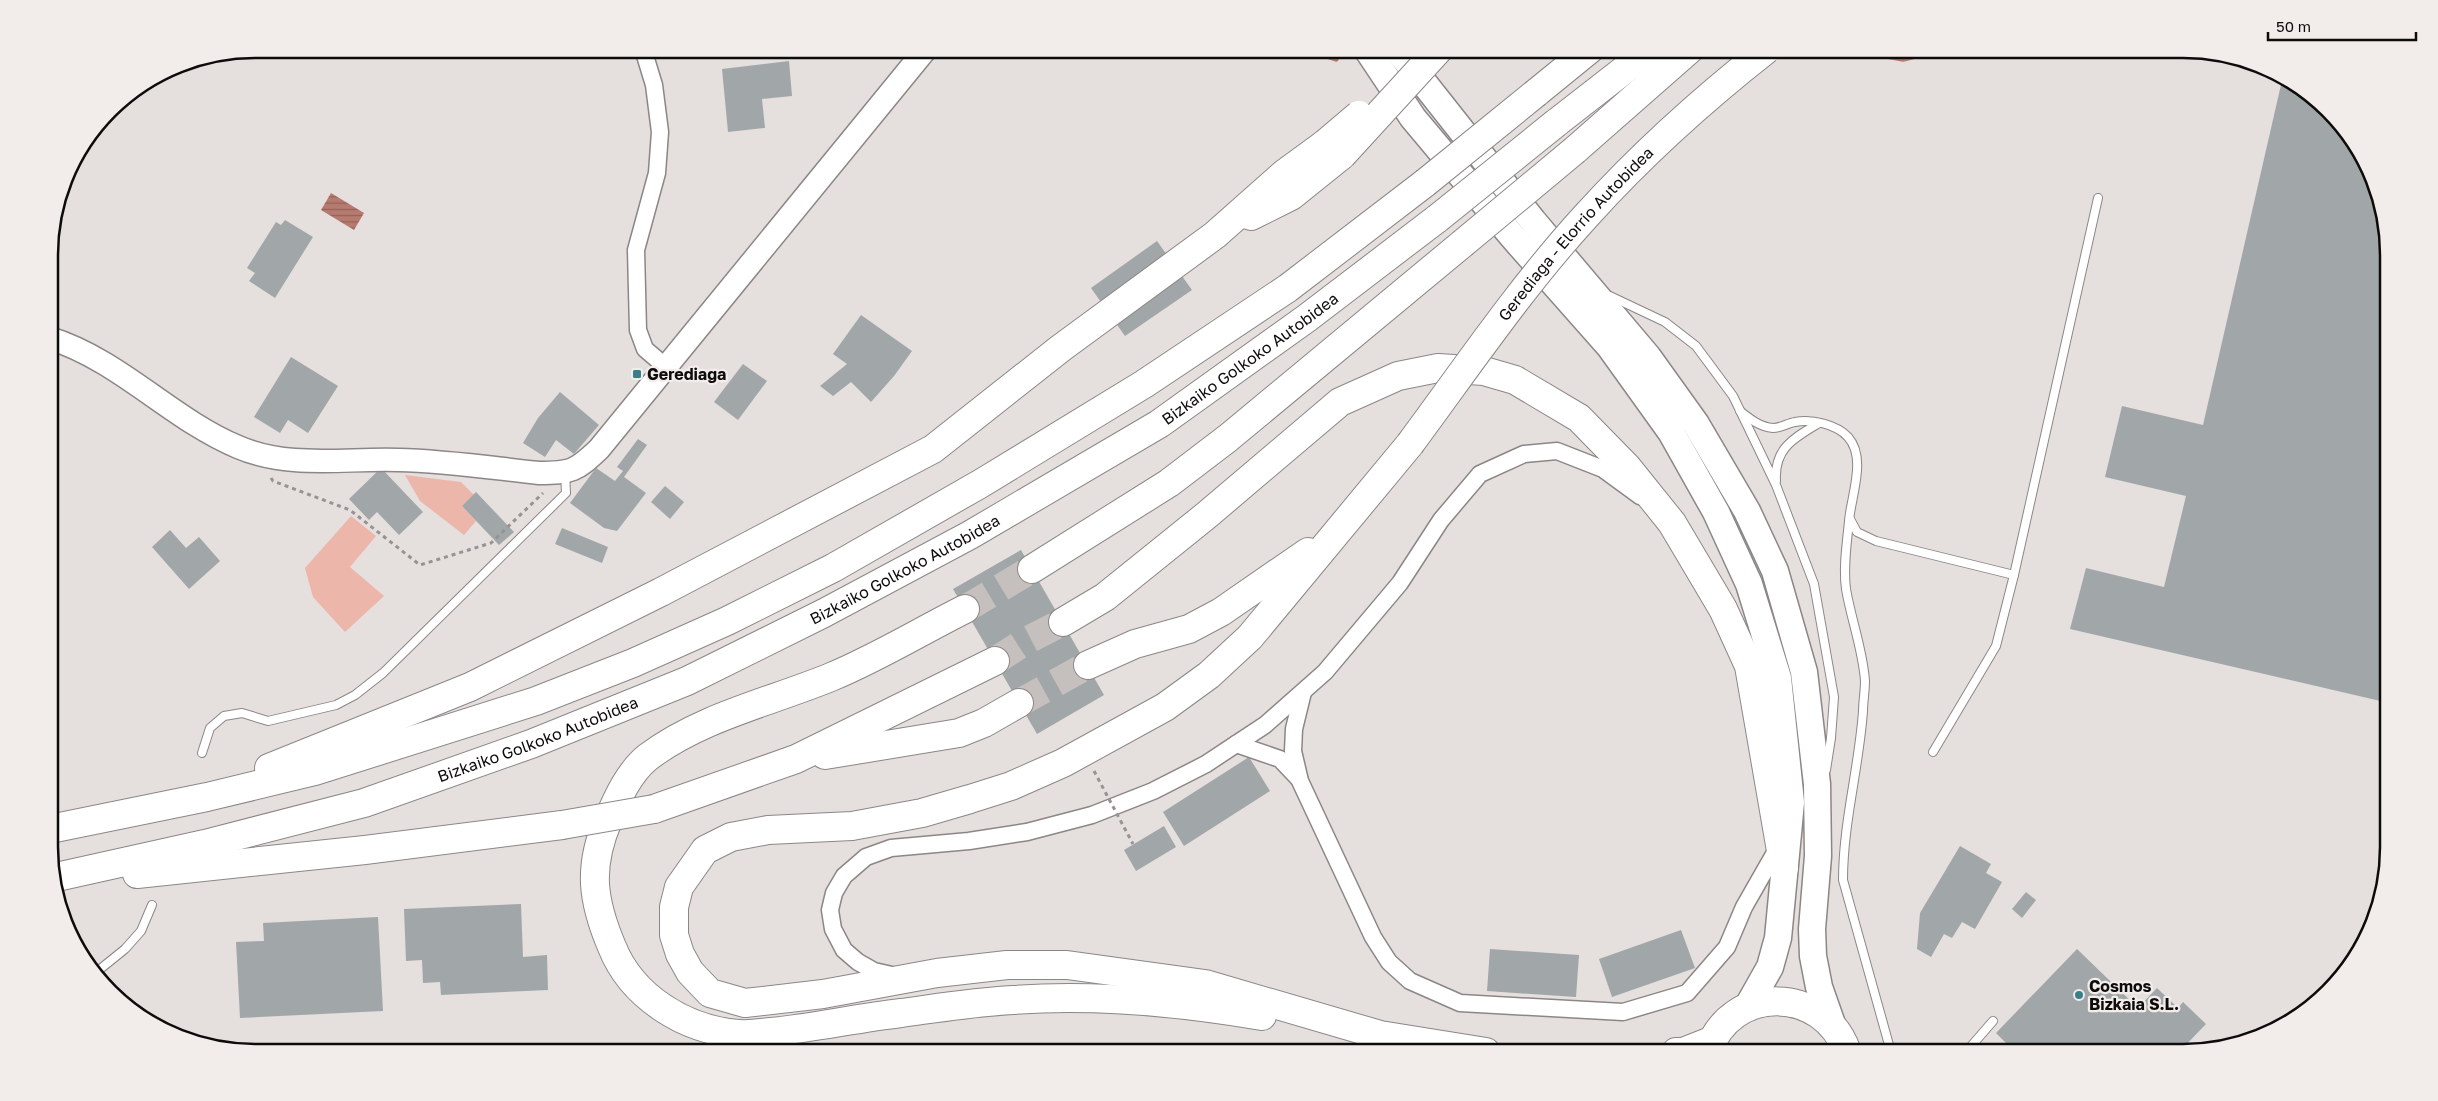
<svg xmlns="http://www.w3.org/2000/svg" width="2438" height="1101" font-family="'Golos Text',sans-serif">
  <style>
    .garden { fill: #edb6ab }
    .water { fill: url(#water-rules) }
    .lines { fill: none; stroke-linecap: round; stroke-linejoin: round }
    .stream { stroke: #b77a6e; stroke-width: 5.5 }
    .building { fill: #a1a7a8 }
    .highway-tunnel { stroke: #c5bfbe; stroke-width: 28; stroke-dasharray: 28 14; stroke-linecap: butt }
    .lane-casing { stroke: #8c8786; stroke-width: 10 }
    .street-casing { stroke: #8c8786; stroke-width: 19 }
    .secondary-casing { stroke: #8c8786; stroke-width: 25 }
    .primary-casing { stroke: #8c8786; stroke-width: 29 }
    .highway-casing { stroke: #8c8786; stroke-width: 30 }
    .path { stroke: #979392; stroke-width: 3; stroke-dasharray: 4 4; stroke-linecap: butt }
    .lane { stroke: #fff; stroke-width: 8 }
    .street { stroke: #fff; stroke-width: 16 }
    .secondary { stroke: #fff; stroke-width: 22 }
    .primary { stroke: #fff; stroke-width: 26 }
    .highway { stroke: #fff; stroke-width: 28 }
    .highway-bridge-casing { stroke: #8c8786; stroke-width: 30; stroke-linecap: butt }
    .path-bridge { stroke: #979392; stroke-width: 3; stroke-dasharray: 4 4; stroke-linecap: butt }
    .highway-bridge { stroke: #fff; stroke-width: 28 }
    .poi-dot { fill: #397f8a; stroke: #f2eceb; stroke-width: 2 }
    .labels { text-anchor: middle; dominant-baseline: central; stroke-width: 4.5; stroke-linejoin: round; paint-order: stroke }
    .street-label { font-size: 16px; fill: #0e0c0b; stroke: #f2eceb }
    .poi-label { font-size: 16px; font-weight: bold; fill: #0e0c0b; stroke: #f2eceb; text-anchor: start }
    .rim { fill: none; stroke: #0e0c0b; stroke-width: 2.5 }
  </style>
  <defs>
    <pattern id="water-rules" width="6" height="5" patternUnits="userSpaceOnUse" patternTransform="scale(1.25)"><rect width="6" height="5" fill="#b77a6e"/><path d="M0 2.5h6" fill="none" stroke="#936259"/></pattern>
  </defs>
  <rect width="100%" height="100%" fill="#e5dfde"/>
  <!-- garden -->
  <g class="garden">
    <polygon points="405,475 461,482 474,495 462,506 476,521 464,535 420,501"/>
    <polygon points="351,516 376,536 350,567 384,596 345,632 313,597 305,568"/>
  </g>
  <!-- water -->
  <polygon class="water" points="331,193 364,213 354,230 321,210"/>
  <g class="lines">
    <!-- stream -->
    <g class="stream">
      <polyline points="1306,49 1336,59"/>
      <polyline points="1851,49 1903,59 1942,49"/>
    </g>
  </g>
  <!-- building -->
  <g class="building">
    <polygon points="789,61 792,96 762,99 765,128 728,132 722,69"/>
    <polygon points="2283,76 2308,91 2347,129 2373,176 2388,228 2389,703 2070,629 2086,568 2164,587 2186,496 2105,477 2122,406 2203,425"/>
    <polygon points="285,220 313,237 275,298 249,281 255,273 247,268 276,222 281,225"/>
    <polygon points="1157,241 1192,290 1125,336 1091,288"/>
    <polygon points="861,315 912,351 894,376 871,402 851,382 833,396 820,386 847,364 833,354"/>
    <polygon points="291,357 338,386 308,433 288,420 280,433 254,417"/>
    <polygon points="743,364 767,381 738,420 714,402"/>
    <polygon points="560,392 599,425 574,454 556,440 545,457 523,443 538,418"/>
    <polygon points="638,439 647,445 624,477 646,493 617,531 604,528 570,503 596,468 615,481 623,471 617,467"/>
    <polygon points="381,468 423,512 399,535 377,512 369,520 349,499"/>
    <polygon points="665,486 684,502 670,519 651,502"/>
    <polygon points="476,492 514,532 499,545 462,506"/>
    <polygon points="562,528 608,547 602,563 555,544"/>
    <polygon points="170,530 186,548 199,537 220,561 189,589 152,547"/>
    <polygon points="1021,550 1104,695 1037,734 953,589"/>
    <polygon points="1249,757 1270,791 1184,846 1163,812"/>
    <polygon points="1164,826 1176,847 1136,871 1124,850"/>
    <polygon points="1960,846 1991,864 1986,873 2002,882 1975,929 1962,922 1952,938 1944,934 1931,957 1917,949 1920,913"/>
    <polygon points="2026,892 2036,900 2022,918 2012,909"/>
    <polygon points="521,904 523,957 547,955 548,990 441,995 440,982 423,983 422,960 406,961 404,909"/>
    <polygon points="378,917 383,1011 240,1018 236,942 264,941 263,923"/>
    <polygon points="1681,930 1695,968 1612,997 1599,959"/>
    <polygon points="1490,949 1579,955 1576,997 1487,991"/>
    <polygon points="2077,949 2138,1008 2157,988 2178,1008 2183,1002 2206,1024 2179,1052 1997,1052 2006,1043 1996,1033"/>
  </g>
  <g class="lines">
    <!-- highway-tunnel -->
    <g class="highway-tunnel">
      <polyline points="965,609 1032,569"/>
      <polyline points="995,661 1026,641 1063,622"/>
      <polyline points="1019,703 1088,665"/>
    </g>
    <!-- lane casing -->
    <g class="lane-casing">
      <g id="lane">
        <polyline points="1610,296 1665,322 1696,346 1733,396 1776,485 1814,584 1834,697 1831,738 1826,770"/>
        <path d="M1740,411C1750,419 1760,427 1773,428C1781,428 1788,423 1795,422C1812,419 1836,424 1848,437C1867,458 1851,496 1849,521C1847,543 1843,566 1846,589C1851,619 1863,650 1865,681C1865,691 1863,702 1863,711C1859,768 1843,823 1843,880L1891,1052"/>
        <path d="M1776,481C1774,448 1794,438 1819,423"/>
        <polyline points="1850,519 1857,532 1876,541 2014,575"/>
        <polyline points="1933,752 1996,646 2014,575 2098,198"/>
        <polyline points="202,753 210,728 224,716 242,713 268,721 336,705 355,695 383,673 566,493 565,472"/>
        <polyline points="94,974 125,949 141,931 152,905"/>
        <polyline points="1966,1052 1993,1021"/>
      </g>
    </g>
    <!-- street casing -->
    <g class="street-casing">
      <g id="street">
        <polyline points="643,49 654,85 660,132 657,173 636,250 638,330 645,349 666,367"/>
        <polyline points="1303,692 1294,729 1293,751 1300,781 1373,937 1389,962 1410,981 1460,1003 1623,1012 1687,993 1727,947 1744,907 1780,844"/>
        <polyline points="1236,744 1280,759 1299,779"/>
        <polyline points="896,976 874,971 858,962 844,950 833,929 830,910 834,893 844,876 866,857 891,848 969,841 1027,832 1092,815 1153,791 1206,764 1265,725 1325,672 1400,583 1441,520 1480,474 1524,454 1557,451 1603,469 1640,496"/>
      </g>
    </g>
    <!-- secondary casing -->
    <g class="secondary-casing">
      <path id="secondary" d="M49,338C120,360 171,419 238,447C289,469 345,458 399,460C445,461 492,468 539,473C571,473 576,471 599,449L926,49"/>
    </g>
    <!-- primary casing -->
    <g class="primary-casing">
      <g id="primary">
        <polyline points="1367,49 1413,118 1512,236 1610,347 1671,432 1716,512 1749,584 1778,678 1791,802 1778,938 1770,967 1748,1006"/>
        <polyline points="1397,49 1533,221 1648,357 1696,424 1747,511 1775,571 1804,672 1817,784 1818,856 1812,929 1813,956 1819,987 1832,1024"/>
      </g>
    </g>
    <!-- highway casing -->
    <g class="highway-casing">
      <g id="highway">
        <polyline points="1536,93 1590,49"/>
        <polyline points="1556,123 1651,49"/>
        <polyline points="1575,150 1690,49"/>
        <polyline points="1251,216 1291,196 1342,155"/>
        <polyline points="1410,444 1250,637 1209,675 1165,707 1063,763 1011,786 970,799 922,813 852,826 768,830 731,837 705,850 679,887 674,907 674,935 680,954 690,972 710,993 745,1003 823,994 937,973 1007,965 1067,965 1205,984 1380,1035 1486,1052"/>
        <polyline points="1032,569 1169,483 1228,438 1462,244"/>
        <path d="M965,609C921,631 877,658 831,677C770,702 701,717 648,757C629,772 617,799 608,820C588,867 592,900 612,947C632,997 685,1030 739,1034C749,1035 761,1033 771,1032C814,1028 857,1018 901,1013C938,1008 975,1002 1013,1000C1097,994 1180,1002 1262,1016"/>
        <polyline points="1063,622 1105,597 1208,514 1340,402 1398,376 1438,368 1484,371 1515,380 1579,418 1627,467 1672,523 1723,609 1749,666 1784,868"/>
        <polyline points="1088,665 1135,644 1189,629 1221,612 1308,552"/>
        <polyline points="825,755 959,733 984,723 1019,703"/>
        <polyline points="269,768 470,687 661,592 933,449 1061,348 1215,235 1285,173 1326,143"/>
        <polyline points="654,809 796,759 995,661"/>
        <polyline points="50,829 207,797 315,771 536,701 633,663 727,621 833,568 980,484 1144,384 1288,288 1425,183"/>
        <polyline points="137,874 365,850 562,825"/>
        <path id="s1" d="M52,878L205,844L364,803L531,744L687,681L824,613L970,535L1159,424L1307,318L1438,218"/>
        <polyline points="1676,1052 1683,1052 1711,1041"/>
        <path d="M1708,1052C1730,984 1824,985 1847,1052"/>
      </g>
    </g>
    <!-- path -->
    <polyline class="path" points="271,478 273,481 350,510 420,565 491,543 543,493"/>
    <!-- lane -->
    <use href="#lane" class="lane"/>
    <!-- street -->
    <use href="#street" class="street"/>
    <!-- secondary -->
    <use href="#secondary" class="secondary"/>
    <!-- primary -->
    <use href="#primary" class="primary"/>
    <!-- highway -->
    <use href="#highway" class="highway"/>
    <!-- highway-bridge casing -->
    <g class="highway-bridge-casing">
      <g id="highway-bridge">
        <polyline points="1326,143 1359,115"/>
        <polyline points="1342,155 1439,49"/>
        <polyline points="1425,183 1536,93"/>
        <polyline points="1438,218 1556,123"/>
        <polyline points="1462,244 1575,150"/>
        <path id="s2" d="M1410,444C1467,367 1521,287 1586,216C1642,154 1702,100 1767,49"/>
        <polyline points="562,825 654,809"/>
      </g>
    </g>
    <!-- path-bridge -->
    <polyline class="path-bridge" points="1094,771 1133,844"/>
    <!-- highway-bridge -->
    <use href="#highway-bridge" class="highway-bridge"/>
  </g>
  <!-- markers -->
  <g class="poi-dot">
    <rect x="632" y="369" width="10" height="10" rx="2.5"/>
    <circle cx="2079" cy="995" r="5"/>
  </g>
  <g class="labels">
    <!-- street labels -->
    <g class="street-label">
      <text stroke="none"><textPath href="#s2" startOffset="268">Gerediaga - Elorrio Autobidea</textPath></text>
      <text stroke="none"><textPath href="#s1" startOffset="1316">Bizkaiko Golkoko Autobidea</textPath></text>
      <text stroke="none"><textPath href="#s1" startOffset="911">Bizkaiko Golkoko Autobidea</textPath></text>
      <text stroke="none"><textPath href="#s1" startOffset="506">Bizkaiko Golkoko Autobidea</textPath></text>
    </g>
    <!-- poi labels -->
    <g class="poi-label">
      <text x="647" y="374">Gerediaga</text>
      <text x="2089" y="986">Cosmos<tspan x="2089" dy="18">Bizkaia S.L.</tspan></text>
    </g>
  </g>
  <!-- crop -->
  <path d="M0 0H2438V1101H0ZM255 58H2183A197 197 0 0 1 2380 255V847A197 197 0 0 1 2183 1044H255A197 197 0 0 1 58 847V255A197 197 0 0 1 255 58Z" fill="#f2eceb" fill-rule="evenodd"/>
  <path class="rim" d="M255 58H2183A197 197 0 0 1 2380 255V847A197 197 0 0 1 2183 1044H255A197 197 0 0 1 58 847V255A197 197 0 0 1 255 58Z"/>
  <!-- scale -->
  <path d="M2268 32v8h148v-8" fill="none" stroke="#0e0c0b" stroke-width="2.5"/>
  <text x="2276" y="32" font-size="15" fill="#0e0c0b" stroke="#f2eceb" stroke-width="4" paint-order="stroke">50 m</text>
</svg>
